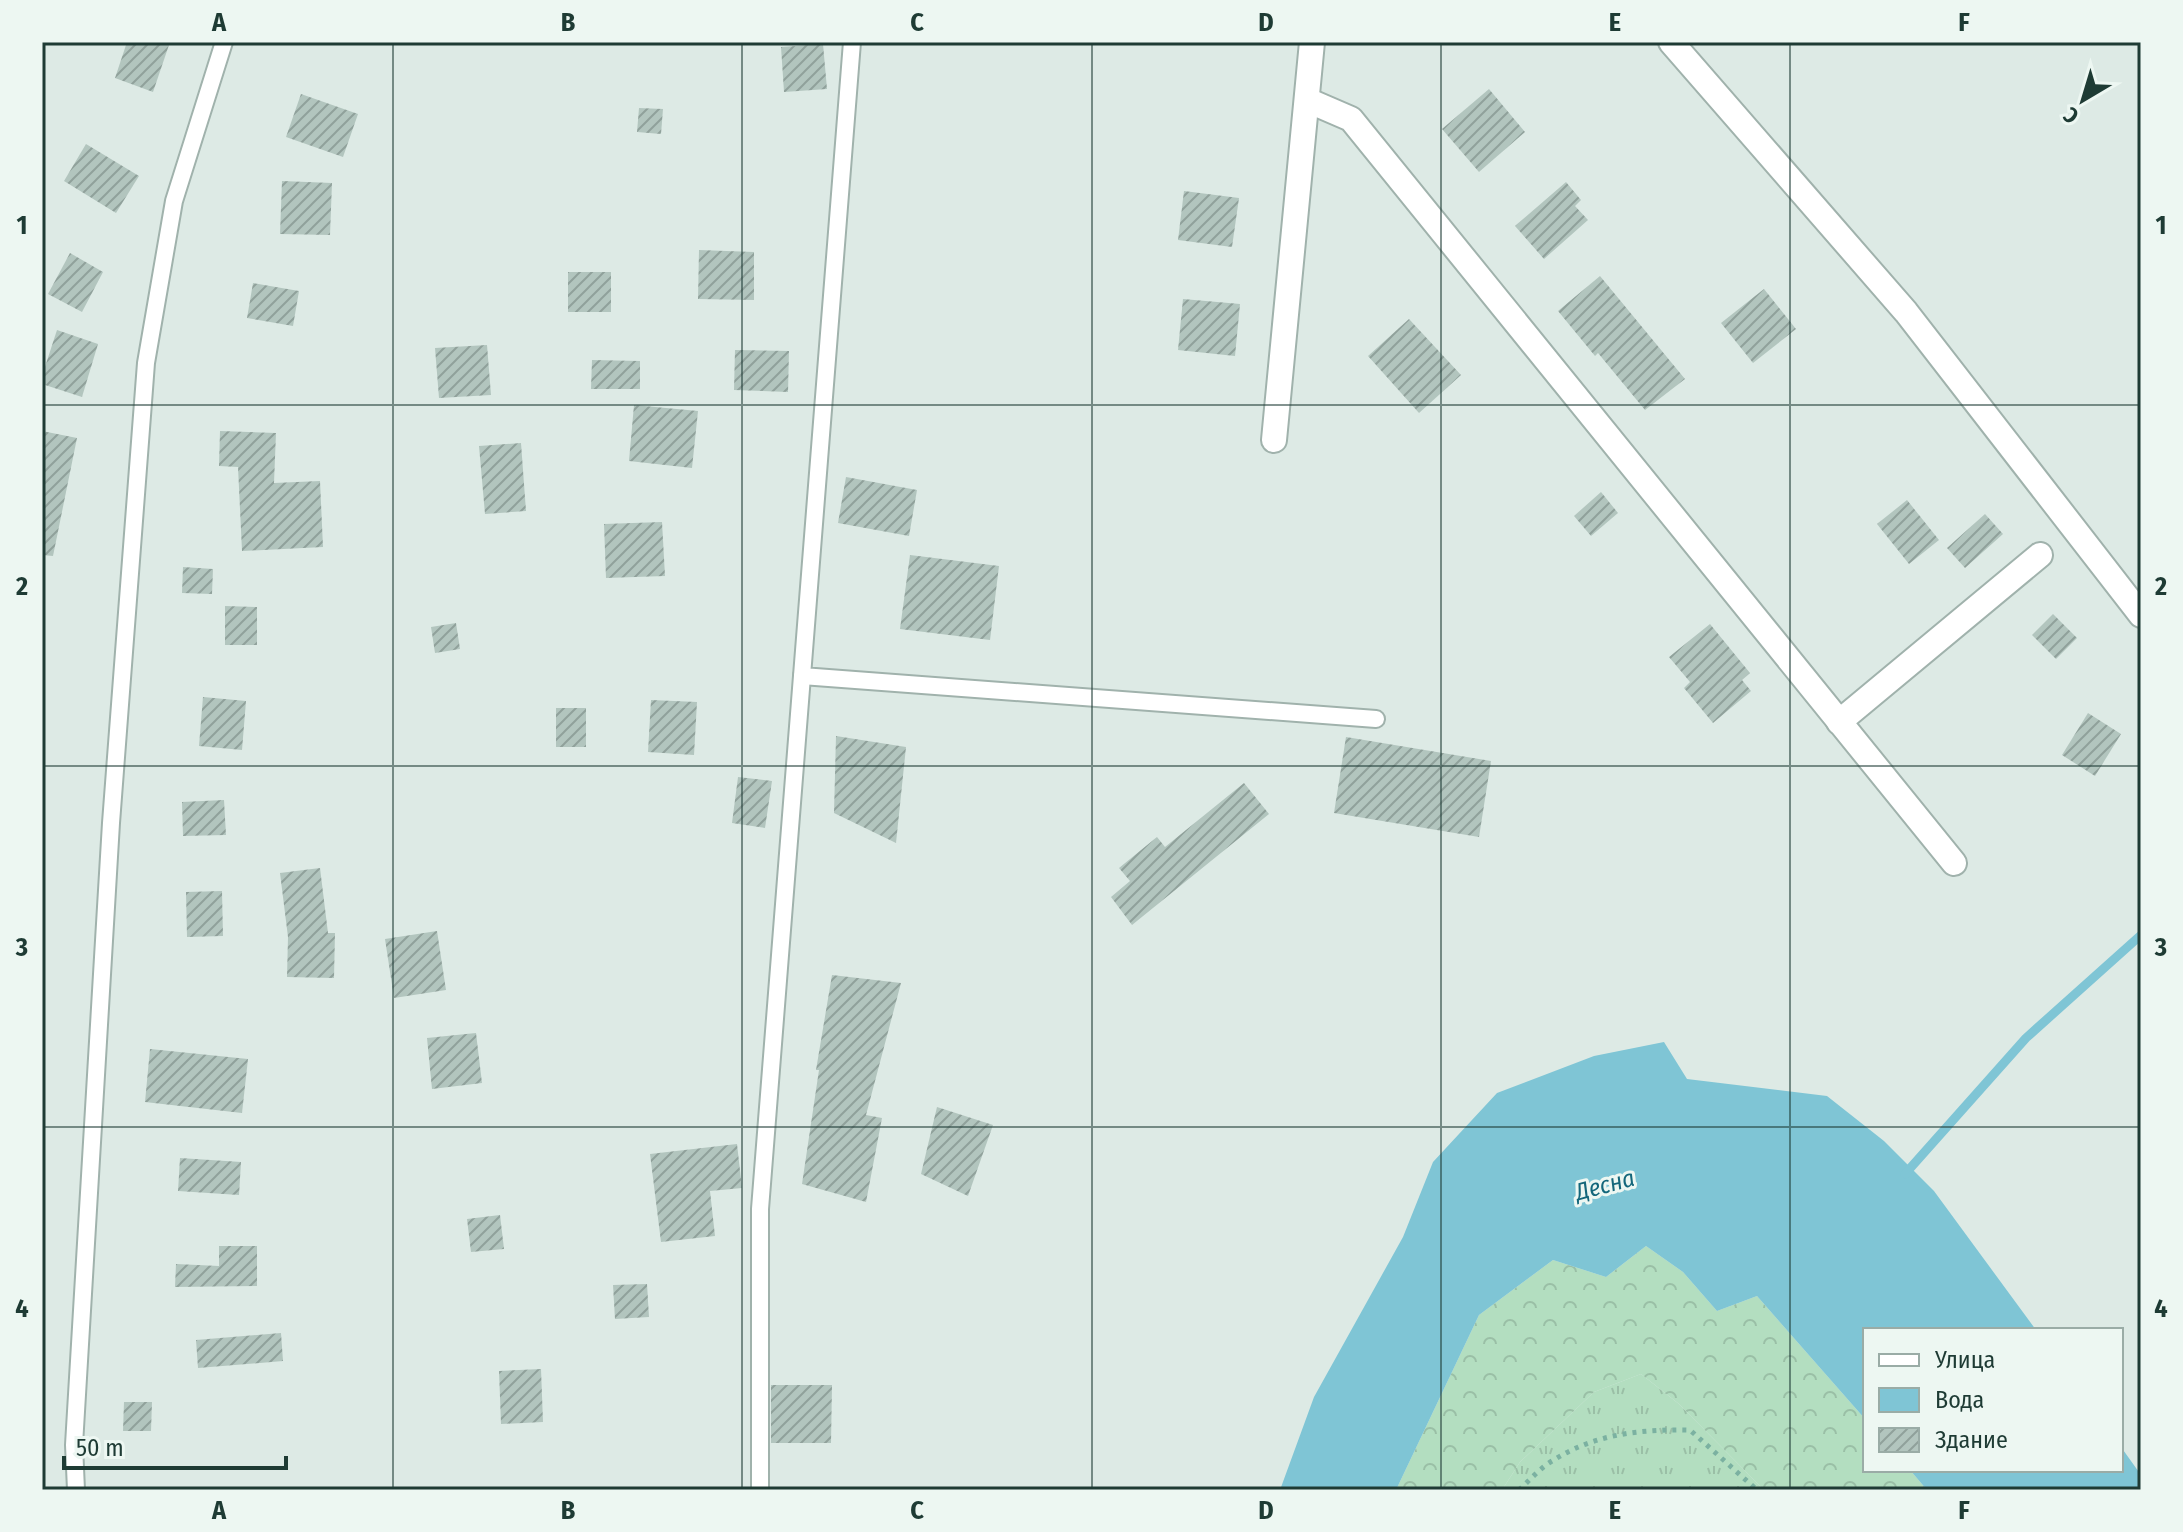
<svg xmlns="http://www.w3.org/2000/svg" width="2183" height="1532" font-family="'Fira Sans Condensed',sans-serif">
  <style>
    .grass { fill: url(#grass-tufts) }
    .forest { fill: url(#forest-crowns) }
    .water { fill: #7fc5d5 }
    .lines { fill: none; stroke-linecap: round; stroke-linejoin: round }
    .stream { stroke: #7fc5d5; stroke-width: 9 }
    .building { fill: url(#building-hatch) }
    .lane-casing { stroke: #a0b2ac; stroke-width: 20 }
    .street-casing { stroke: #a0b2ac; stroke-width: 28 }
    .path { stroke: #7bb1a1; stroke-width: 5; stroke-dasharray: 4 6; stroke-linecap: butt }
    .lane { stroke: #fff; stroke-width: 16 }
    .street { stroke: #fff; stroke-width: 24 }
    .grid { fill: none; stroke: #1e3b34; stroke-width: 2; stroke-opacity: 0.55 }
    .labels { text-anchor: middle; dominant-baseline: central; stroke-width: 6; stroke-linejoin: round; paint-order: stroke }
    .water-label { font-size: 24px; font-style: italic; fill: #14677b; stroke: #edf7f2 }
    .neatline { fill: none; stroke: #1e3b34; stroke-width: 3 }
    .grid-label { font-size: 26px; text-anchor: middle; font-weight: bold; fill: #1e3b34 }
  </style>
  <defs>
    <pattern id="grass-tufts" width="24" height="20" patternUnits="userSpaceOnUse" patternTransform="scale(2)"><rect width="24" height="20" fill="#b3dec0"/><path d="M3 7l-1-3M5 7V3M7 7l1-3M15 17l-1-3M17 17v-4M19 17l1-3" fill="none" stroke="#9abfa6"/></pattern>
    <pattern id="forest-crowns" width="20" height="18" patternUnits="userSpaceOnUse" patternTransform="scale(2)"><rect width="20" height="18" fill="#b3dec0"/><path d="M2 6a3 3 0 1 1 6 0M12 15a3 3 0 1 1 6 0" fill="none" stroke="#9abfa6"/></pattern>
    <pattern id="building-hatch" width="6" height="6" patternUnits="userSpaceOnUse" patternTransform="scale(2)"><rect width="6" height="6" fill="#b2c5be"/><path d="M-1 1l2-2M0 6l6-6M5 7l2-2" fill="none" stroke="#90a19b"/></pattern>
  </defs>
  <rect width="100%" height="100%" fill="#ddeae5"/>
  <!-- grass -->
  <polygon class="grass" points="1641,1374 1679,1404 1764,1490 1502,1490 1520,1462 1594,1392"/>
  <!-- forest -->
  <polygon class="forest" points="1646,1246 1683,1272 1717,1311 1757,1296 1865,1419 1865,1470 1910,1470 1927,1490 1764,1490 1679,1404 1641,1374 1594,1392 1520,1462 1502,1490 1396,1490 1479,1315 1553,1260 1606,1277"/>
  <!-- water -->
  <g class="water">
    <polygon points="1664,1042 1687,1079 1827,1096 1884,1141 1934,1191 2036,1330 1865,1330 1865,1419 1757,1296 1717,1311 1683,1272 1646,1246 1606,1277 1553,1260 1479,1315 1396,1490 1280,1490 1314,1397 1403,1237 1433,1162 1497,1093 1594,1056"/>
    <polygon points="2121,1447 2141,1475 2141,1490 1927,1490 1910,1470 2121,1470"/>
  </g>
  <g class="lines">
    <!-- stream -->
    <polyline class="stream" points="1905,1174 2026,1038 2141,935"/>
  </g>
  <!-- building -->
  <g class="building">
    <polygon points="127,42 170,42 153,92 115,78"/>
    <polygon points="823,44 827,89 784,92 781,47"/>
    <polygon points="1489,89 1525,132 1479,172 1442,129"/>
    <polygon points="301,94 358,114 343,157 286,137"/>
    <polygon points="639,108 663,109 661,134 637,132"/>
    <polygon points="86,144 139,176 116,213 64,181"/>
    <polygon points="282,181 332,183 330,235 280,234"/>
    <polygon points="1566,182 1581,200 1575,206 1588,220 1544,259 1515,226"/>
    <polygon points="1184,191 1239,198 1232,247 1178,240"/>
    <polygon points="699,250 754,252 754,300 698,299"/>
    <polygon points="70,253 103,272 82,312 48,294"/>
    <rect x="568" y="272" width="43" height="40"/>
    <polygon points="1600,276 1685,379 1645,410 1598,353 1595,356 1558,311"/>
    <polygon points="253,283 299,291 293,326 247,318"/>
    <polygon points="1764,289 1796,329 1753,363 1721,323"/>
    <polygon points="1183,299 1240,304 1235,356 1178,350"/>
    <polygon points="1409,319 1461,375 1419,413 1368,356"/>
    <polygon points="57,330 98,344 82,397 42,384 42,376"/>
    <polygon points="487,345 491,395 439,398 435,348"/>
    <polygon points="735,350 789,351 788,392 734,390"/>
    <polygon points="592,360 640,361 640,389 591,389"/>
    <polygon points="634,405 698,411 692,468 629,461"/>
    <polygon points="42,431 77,438 53,556 42,555"/>
    <polygon points="220,431 276,433 274,483 320,481 323,547 242,551 238,467 219,466"/>
    <polygon points="521,443 526,511 485,514 479,446"/>
    <polygon points="846,477 917,490 909,536 838,523"/>
    <polygon points="1601,492 1618,513 1591,536 1574,516"/>
    <polygon points="1907,500 1939,540 1909,564 1877,524"/>
    <polygon points="1985,514 2003,534 1965,568 1947,548"/>
    <polygon points="662,522 665,576 606,578 604,524"/>
    <polygon points="910,555 999,566 990,640 900,629"/>
    <polygon points="183,567 213,569 212,594 182,593"/>
    <polygon points="225,606 257,607 257,645 225,645"/>
    <polygon points="2053,614 2077,638 2056,659 2032,635"/>
    <polygon points="456,623 460,649 435,653 431,627"/>
    <polygon points="1710,624 1750,673 1742,680 1751,691 1713,723 1684,688 1690,682 1669,657"/>
    <polygon points="203,697 246,701 242,750 199,746"/>
    <polygon points="651,700 697,702 694,755 648,752"/>
    <rect x="556" y="708" width="30" height="39"/>
    <polygon points="2088,713 2121,734 2095,776 2062,755"/>
    <polygon points="836,736 906,747 896,843 834,813"/>
    <polygon points="1346,737 1491,761 1479,837 1334,813"/>
    <polygon points="738,777 772,781 765,828 732,823"/>
    <polygon points="1244,783 1269,814 1132,925 1111,897 1130,881 1119,868 1157,837 1165,847"/>
    <polygon points="224,800 226,835 183,836 182,802"/>
    <polygon points="320,868 328,933 335,933 334,978 287,977 288,937 280,873"/>
    <polygon points="222,891 223,936 187,937 186,892"/>
    <polygon points="437,931 446,990 394,998 385,939"/>
    <polygon points="832,975 901,983 866,1115 882,1118 866,1202 802,1184 819,1070 816,1070"/>
    <polygon points="476,1033 482,1083 432,1089 427,1038"/>
    <polygon points="150,1049 248,1059 242,1113 145,1102"/>
    <polygon points="937,1107 993,1125 968,1196 921,1174"/>
    <polygon points="737,1144 742,1188 710,1191 715,1236 661,1242 650,1154"/>
    <polygon points="180,1158 241,1162 239,1195 178,1191"/>
    <polygon points="500,1215 504,1249 471,1252 467,1219"/>
    <polygon points="219,1246 257,1246 257,1286 175,1287 176,1264 219,1266"/>
    <polygon points="647,1284 649,1317 615,1319 613,1285"/>
    <polygon points="281,1333 283,1361 198,1368 196,1340"/>
    <polygon points="541,1369 543,1422 501,1424 499,1371"/>
    <polygon points="771,1385 832,1385 831,1443 771,1443"/>
    <polygon points="124,1402 152,1402 151,1431 123,1431"/>
  </g>
  <g class="lines">
    <!-- lane casing -->
    <g class="lane-casing">
      <g id="lane">
        <polyline points="852,42 802,676 1376,719"/>
        <polyline points="76,1490 74,1445 111,823 146,363 174,201 224,42"/>
        <polyline points="760,1490 760,1209 802,676"/>
      </g>
    </g>
    <!-- street casing -->
    <g class="street-casing">
      <g id="street">
        <polyline points="1671,42 1906,312 2141,615"/>
        <polyline points="1307,100 1351,119 1954,863"/>
        <polyline points="1274,440 1312,42"/>
        <polyline points="1839,722 2040,555"/>
      </g>
    </g>
    <!-- path -->
    <path class="path" d="M1519,1490C1529,1481 1540,1468 1552,1461C1594,1434 1641,1429 1690,1430L1757,1490"/>
    <!-- lane -->
    <use href="#lane" class="lane"/>
    <!-- street -->
    <use href="#street" class="street"/>
  </g>
  <!-- grid -->
  <path class="grid" d="M393,42V1490M742,42V1490M1092,42V1490M1441,42V1490M1790,42V1490M42,405H2141M42,766H2141M42,1127H2141"/>
  <g class="labels">
    <!-- water labels -->
    <g class="water-label">
      <text transform="translate(1605 1185) rotate(-15)">Десна</text>
    </g>
  </g>
  <!-- border -->
  <rect width="2183" height="1532" fill="none" stroke="#edf7f2" stroke-width="88"/>
  <!-- legend -->
  <rect x="1863" y="1328" width="260" height="144" fill="#edf7f2" stroke="#9aaca6" stroke-width="2"/>
  <rect x="1879" y="1354" width="40" height="12" fill="#ffffff" stroke="#9aaca6" stroke-width="2"/>
  <text x="1935" y="1368" font-size="24" fill="#1e3b34">Улица</text>
  <rect x="1879" y="1388" width="40" height="24" fill="#7fc5d5" stroke="#9aaca6" stroke-width="2"/>
  <text x="1935" y="1408" font-size="24" fill="#1e3b34">Вода</text>
  <rect x="1879" y="1428" width="40" height="24" fill="url(#building-hatch)" stroke="#9aaca6" stroke-width="2"/>
  <text x="1935" y="1448" font-size="24" fill="#1e3b34">Здание</text>
  <!-- north arrow -->
  <g transform="translate(2083 100) rotate(218)" stroke="#edf7f2" stroke-width="6" paint-order="stroke">
  <path d="M0-6L14 30L0 20L-14 30Z" fill="#1e3b34"/>
  <text y="-12" font-size="22" font-weight="bold" text-anchor="middle" fill="#1e3b34">С</text>
  </g>
  <!-- scale -->
  <path d="M64 1456v12h222v-12" fill="none" stroke="#1e3b34" stroke-width="4"/>
  <text x="76" y="1456" font-size="24" fill="#1e3b34" stroke="#edf7f2" stroke-width="6" paint-order="stroke">50 m</text>
  <rect x="44" y="44" width="2095" height="1444" class="neatline"/>
  <g class="grid-label">
    <text x="219" y="31">A</text>
    <text x="568" y="31">B</text>
    <text x="917" y="31">C</text>
    <text x="1266" y="31">D</text>
    <text x="1615" y="31">E</text>
    <text x="1964" y="31">F</text>
    <text x="22" y="234">1</text>
    <text x="2161" y="234">1</text>
    <text x="22" y="595">2</text>
    <text x="2161" y="595">2</text>
    <text x="22" y="956">3</text>
    <text x="2161" y="956">3</text>
    <text x="22" y="1317">4</text>
    <text x="2161" y="1317">4</text>
    <text x="219" y="1519">A</text>
    <text x="568" y="1519">B</text>
    <text x="917" y="1519">C</text>
    <text x="1266" y="1519">D</text>
    <text x="1615" y="1519">E</text>
    <text x="1964" y="1519">F</text>
  </g>
</svg>
